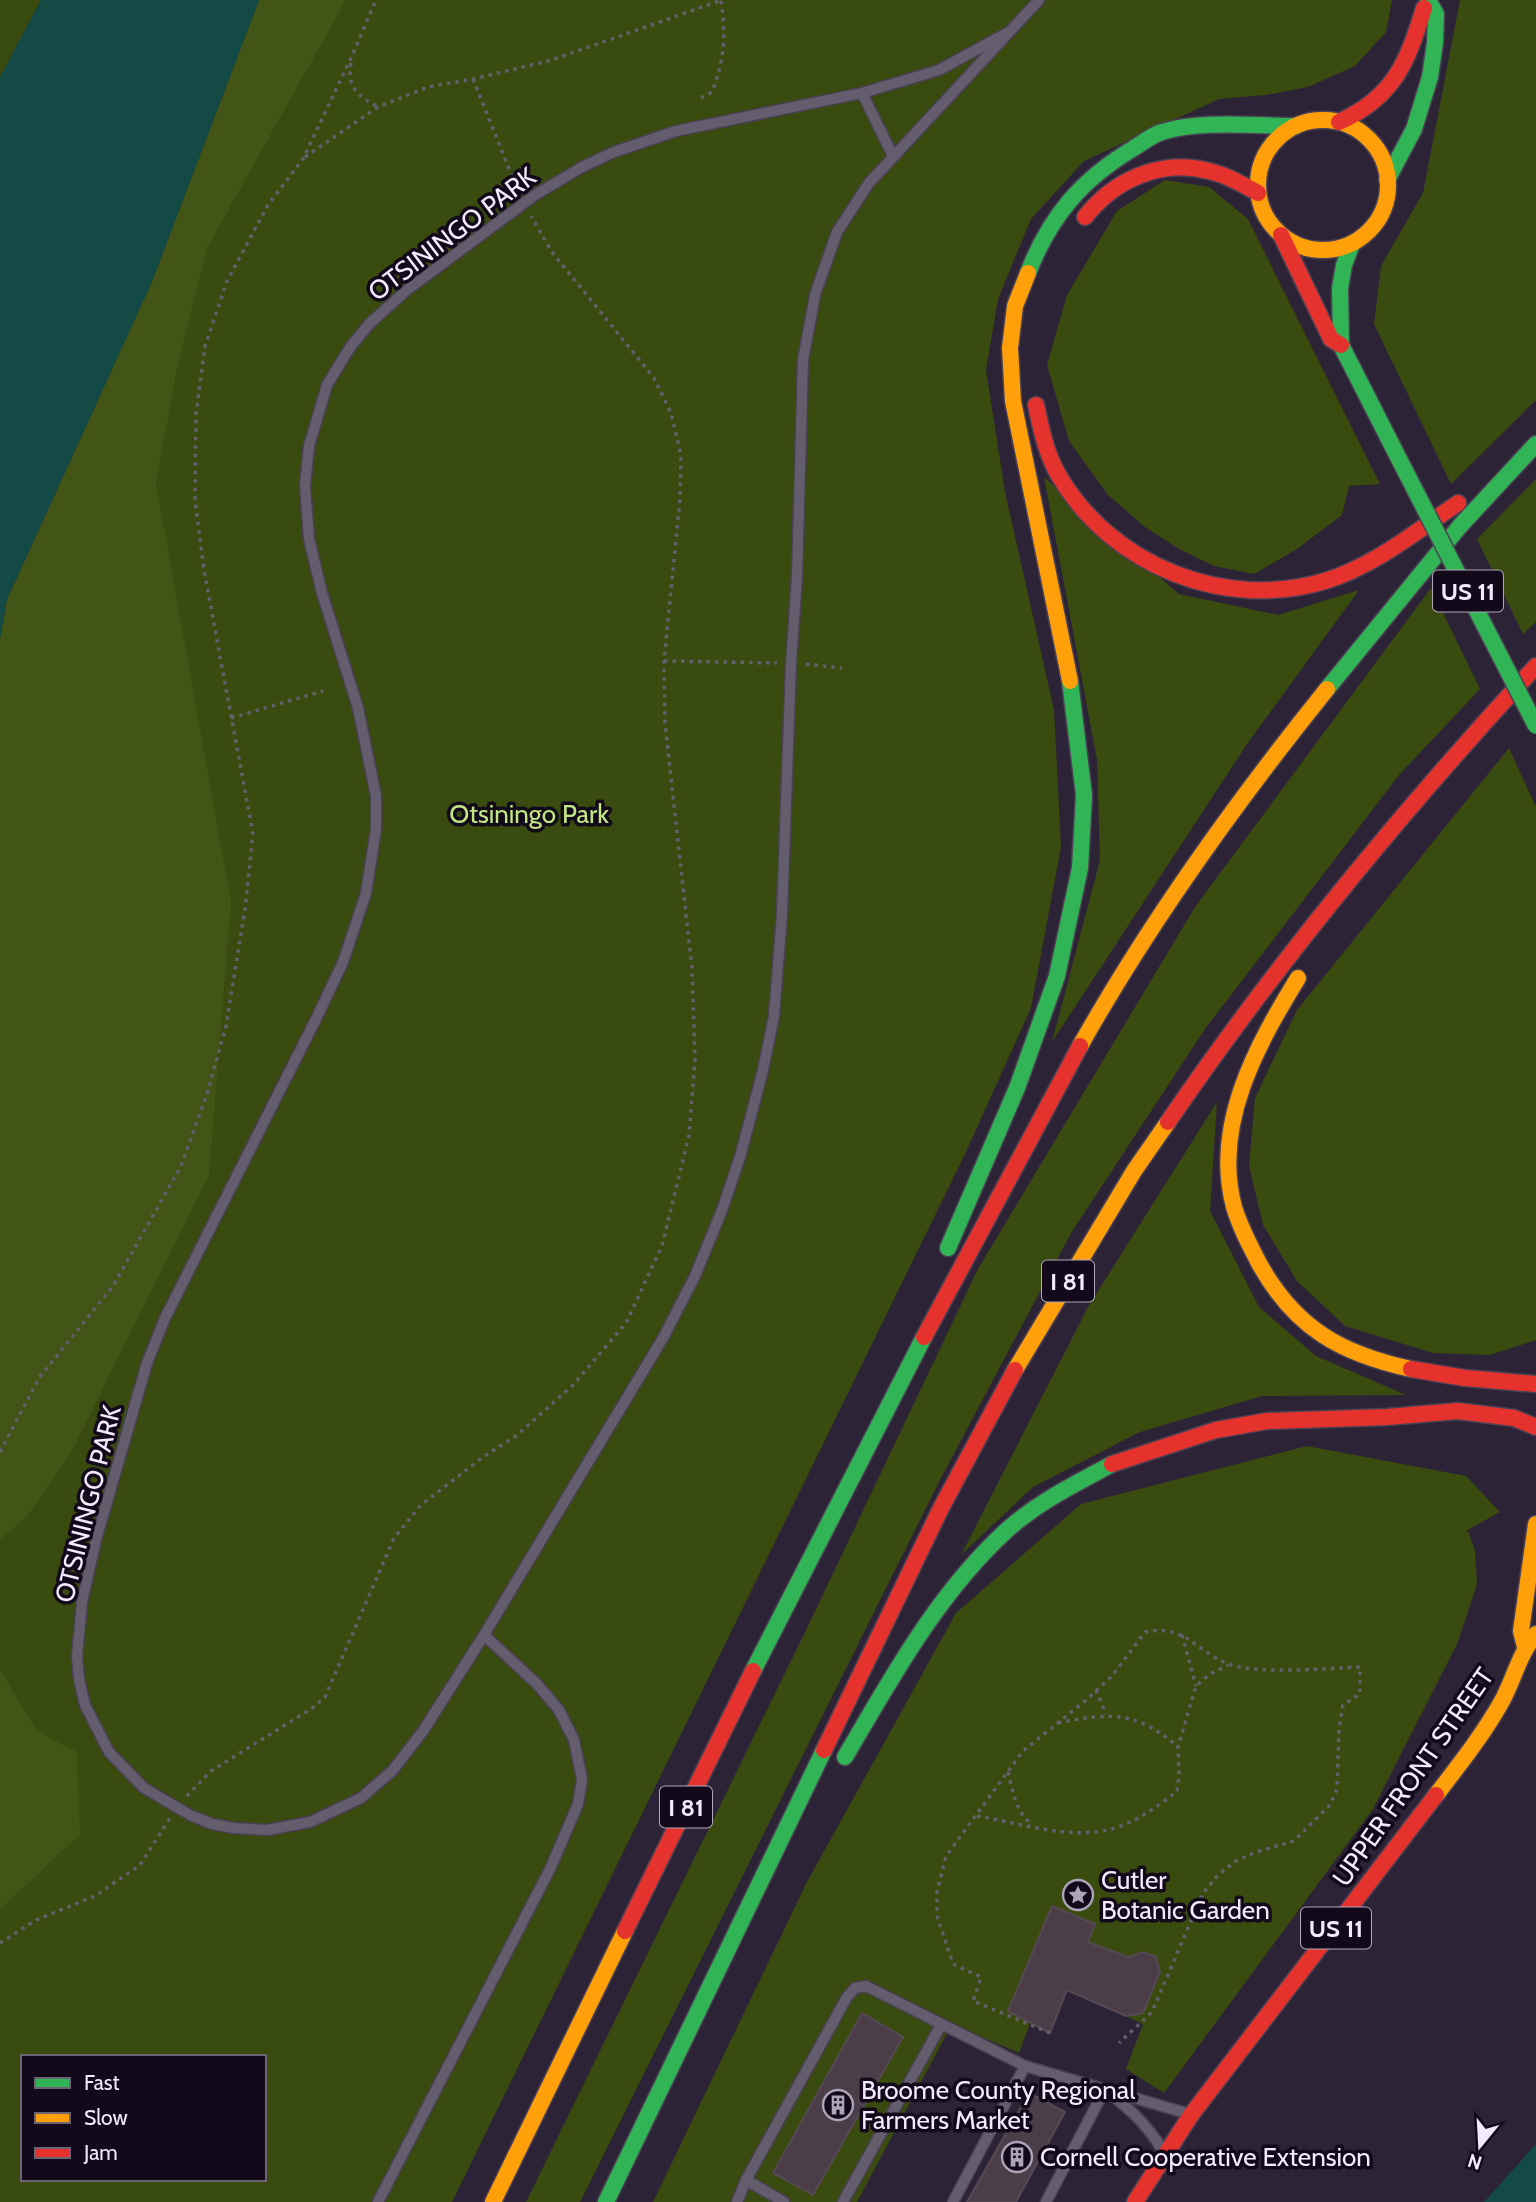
<svg xmlns="http://www.w3.org/2000/svg" width="1536" height="2202" font-family="Cabin,sans-serif">
  <style>
    .green { fill: #3a4b0f; fill-rule: evenodd }
    .forest { fill: #425416 }
    .water { fill: #134a46 }
    .building { fill: #4c3e49; stroke: #574954; stroke-width: 2 }
    .lines { fill: none; stroke-linecap: round; stroke-linejoin: round }
    .lane-casing { stroke: #494152; stroke-width: 13 }
    .fast-casing { stroke: #494152; stroke-width: 19 }
    .slow-casing { stroke: #494152; stroke-width: 19 }
    .jam-casing { stroke: #494152; stroke-width: 19 }
    .path { stroke: #655e6d; stroke-width: 3.5; stroke-dasharray: 3.5 5; stroke-linecap: butt }
    .lane { stroke: #645d6d; stroke-width: 10 }
    .fast { stroke: #30b455; stroke-width: 16 }
    .slow { stroke: #ff9f0a; stroke-width: 16 }
    .jam { stroke: #e5322d; stroke-width: 16 }
    .fast-bridge-casing { stroke: #494152; stroke-width: 19; stroke-linecap: butt }
    .fast-bridge { stroke: #30b455; stroke-width: 16 }
    .labels { text-anchor: middle; dominant-baseline: central; stroke-width: 7; stroke-linejoin: round; paint-order: stroke }
    .shield { fill: #120a1a; stroke: #b0a7b9; stroke-width: 2 }
    .shield-label { font-size: 24px; font-weight: bold; fill: #f3eafd }
    .street-label { font-size: 26px; fill: #f3eafd; stroke: #120a1a }
    .park-label { font-size: 26px; fill: #c1e683; stroke: #120a1a }
    .poi-label { font-size: 26px; fill: #f3eafd; stroke: #120a1a; text-anchor: start }
  </style>
  <rect width="100%" height="100%" fill="#2d2337"/>
  <!-- green -->
  <g class="green">
    <polygon points="0,0 41,0 0,77"/>
    <path d="M259,0H1392L1386,32L1355,66L1308,87L1266,95L1219,99L1084,161L1031,219L998,299L986,370L1005,492L1054,710L1061,847L1031,1008L965,1154L452,2202H0V639L104,387L160,261ZM23,2057H264V2179H23Z"/>
    <polygon points="1460,0 1536,0 1536,400 1451,484 1374,324 1381,266 1423,193"/>
    <polygon points="1165,180 1209,187 1248,219 1380,484 1349,486 1342,515 1297,549 1254,574 1214,566 1179,549 1145,527 1108,495 1069,441 1047,365 1067,295 1117,211"/>
    <polygon points="1044,477 1179,594 1278,615 1359,590 1247,744 1052,1042 1100,860 1097,760"/>
    <polygon points="1536,479 1536,622 1523,634 1477,539"/>
    <polygon points="1431,588 1480,689 1399,775 1205,1029 1071,1233 940,1480 580,2202 526,2202 807,1628 978,1269 1195,907"/>
    <polygon points="1509,748 1536,807 1536,1340 1490,1355 1433,1353 1345,1326 1297,1281 1263,1225 1249,1166 1255,1098 1297,1010"/>
    <polygon points="1217,1102 1210,1211 1259,1307 1316,1356 1406,1395 1262,1396 1140,1432 1033,1487 961,1555 1088,1307"/>
    <polygon points="1307,1446 1466,1476 1500,1512 1466,1531 1469,1533 1475,1551 1477,1584 1458,1642 1373,1809 1164,2093 1126,2069 1143,2024 1046,1980 1019,2053 952,2024 857,2202 653,2202 807,1882 956,1613 1081,1504"/>
  </g>
  <!-- forest -->
  <g class="forest">
    <polygon points="259,0 346,0 207,248 178,363 156,483 231,902 209,1175 72,1451 25,1519 0,1539 0,639 7,599 151,284"/>
    <polygon points="0,1670 37,1731 77,1752 80,1834 0,1910"/>
  </g>
  <!-- water -->
  <g class="water">
    <polygon points="41,0 259,0 151,284 7,599 0,639 0,77"/>
    <polygon points="1536,2144 1536,2202 1484,2202"/>
  </g>
  <!-- building -->
  <g class="building">
    <polygon points="1052,1906 1095,1924 1088,1942 1128,1957 1143,1952 1156,1957 1160,1972 1143,2013 1126,2016 1067,1990 1050,2033 1008,2011"/>
    <polygon points="862,2013 903,2037 813,2195 773,2173"/>
    <polygon points="1029,2093 1065,2112 1016,2202 967,2202"/>
  </g>
  <g class="lines">
    <!-- lane casing -->
    <g class="lane-casing">
      <g id="lane">
        <polyline points="1007,33 939,70 862,93 676,131 614,152 582,167 535,195 407,290 370,323 351,346 327,385 309,446 305,486 309,539 322,593 358,708 376,796 376,829 366,893 343,962 317,1017 165,1318 147,1363 96,1540 82,1602 77,1657 79,1679 85,1705 109,1752 144,1788 190,1815 212,1824 234,1828 267,1830 310,1822 361,1798 393,1770 423,1731 484,1635 663,1338 695,1276 722,1210 740,1157 763,1070 774,1016 782,914 791,663 797,577 803,360 815,295 837,232 869,183 1039,0"/>
        <polyline points="862,93 893,156"/>
        <path d="M1108,2092C1130,2109 1147,2125 1162,2149"/>
        <polyline points="746,2180 784,2202"/>
        <polyline points="378,2202 551,1867 578,1804 582,1779 574,1740 559,1710 537,1684 484,1635"/>
        <polyline points="737,2202 746,2180 847,1997 855,1988 866,1986 1025,2066"/>
        <polyline points="843,2202 941,2025"/>
        <polyline points="953,2202 1025,2066 1186,2113"/>
        <polyline points="1046,2202 1105,2089"/>
      </g>
    </g>
    <!-- fast casing -->
    <g class="fast-casing">
      <g id="fast">
        <polyline points="1387,180 1414,129 1430,77 1435,43 1436,14 1428,0"/>
        <polyline points="1352,244 1344,265 1340,288 1341,345 1398,457"/>
        <path d="M1028,273C1050,216 1082,179 1134,148C1142,143 1152,135 1162,132C1199,120 1256,126 1296,126"/>
        <polyline points="1327,689 1460,526 1536,444"/>
        <polyline points="948,1248 1017,1088 1057,976 1080,868 1084,795 1070,681"/>
        <polyline points="753,1671 924,1337"/>
        <path d="M845,1757C892,1677 938,1593 1007,1530C1038,1502 1075,1484 1112,1464"/>
        <polyline points="606,2202 824,1750"/>
      </g>
    </g>
    <!-- slow casing -->
    <g class="slow-casing">
      <g id="slow">
        <circle cx="1323" cy="185" r="65"/>
        <polyline points="1028,273 1015,306 1010,348 1013,401 1070,681"/>
        <path d="M1298,978C1257,1045 1212,1125 1234,1207C1240,1227 1250,1246 1260,1265C1296,1329 1342,1354 1411,1369"/>
        <path d="M1080,1046C1151,920 1236,802 1327,689"/>
        <polyline points="1015,1370 1134,1171 1168,1122"/>
        <polyline points="1525,1647 1521,1631 1536,1524"/>
        <path d="M1436,1795C1459,1765 1483,1735 1502,1701C1514,1679 1519,1654 1536,1634"/>
        <polyline points="493,2202 625,1931"/>
      </g>
    </g>
    <!-- jam casing -->
    <g class="jam-casing">
      <g id="jam">
        <path d="M1339,122C1394,97 1407,63 1424,8"/>
        <path d="M1085,217C1114,180 1161,158 1209,171C1226,175 1242,184 1258,193"/>
        <polyline points="1281,235 1331,339 1341,345"/>
        <path d="M1036,405C1041,429 1046,454 1059,476C1112,566 1225,611 1325,581C1374,566 1417,531 1458,503"/>
        <path d="M1168,1122C1278,961 1404,809 1536,666"/>
        <polyline points="924,1337 1080,1046"/>
        <polyline points="1411,1369 1465,1378 1536,1384"/>
        <polyline points="1112,1464 1216,1430 1267,1421 1387,1417 1458,1411 1514,1418 1536,1427"/>
        <polyline points="824,1750 941,1508 1015,1370"/>
        <polyline points="625,1931 753,1671"/>
        <polyline points="1135,2202 1191,2115 1436,1795"/>
      </g>
    </g>
    <!-- path -->
    <g class="path">
      <path d="M351,63C347,88 357,95 378,107"/>
      <polyline points="473,79 518,191"/>
      <path d="M701,98L712,92C725,58 726,35 721,0"/>
      <polyline points="305,157 378,107 428,87 473,79 552,60 722,0"/>
      <polyline points="664,661 777,663"/>
      <polyline points="806,664 842,668"/>
      <polyline points="231,718 323,691"/>
      <polyline points="0,1452 39,1378 113,1286 181,1166 207,1094 226,1026 245,909 253,834 204,570 195,501 196,414 205,346 227,281 268,205 303,159 351,58 376,0"/>
      <polyline points="1182,1635 1196,1686"/>
      <polyline points="1096,1690 1106,1714"/>
      <path d="M1058,1723C1109,1713 1136,1710 1178,1747"/>
      <path d="M1008,1772C1013,1792 1015,1810 1031,1824"/>
      <polyline points="187,1796 211,1771 311,1709 325,1697 394,1538 421,1505 483,1457 516,1436 573,1385 626,1323 662,1246 689,1135 695,1060 692,969 665,723 664,661 680,499 681,455 671,413 654,378 552,252 531,216"/>
      <path d="M977,1816C1015,1822 1057,1836 1095,1832C1125,1830 1155,1809 1177,1791L1179,1775L1178,1747L1196,1686L1210,1674L1228,1665"/>
      <polyline points="0,1943 36,1920 95,1896 140,1865 170,1818"/>
      <path d="M1050,2033L973,2001L981,1977L953,1964L937,1916V1892L946,1856L1023,1751L1085,1701L1112,1676L1145,1632C1187,1624 1194,1651 1229,1664C1258,1675 1327,1668 1360,1667V1694L1343,1705L1339,1729L1337,1789L1330,1805L1294,1841L1256,1852L1236,1861L1219,1874L1203,1893L1152,2012L1119,2043"/>
    </g>
    <!-- lane -->
    <use href="#lane" class="lane"/>
    <!-- fast -->
    <use href="#fast" class="fast"/>
    <!-- slow -->
    <use href="#slow" class="slow"/>
    <!-- jam -->
    <use href="#jam" class="jam"/>
    <!-- fast-bridge casing -->
    <g class="fast-bridge-casing">
      <polyline id="fast-bridge" points="1398,457 1536,726"/>
    </g>
    <!-- fast-bridge -->
    <use href="#fast-bridge" class="fast-bridge"/>
  </g>
  <!-- icons -->
  <defs>
    <g id="sight-ring" transform="scale(1.575)"><circle r="9.5" fill="#120a1a" stroke="#aea4b8" stroke-width="1.5"/><path d="M0-6L1.8-2.2L6-1.7L2.9 1.2L3.7 5.4L0 3.3L-3.7 5.4L-2.9 1.2L-6-1.7L-1.8-2.2Z" fill="#aea4b8"/></g>
    <g id="building-ring" transform="scale(1.575)"><circle r="9.5" fill="#120a1a" stroke="#aea4b8" stroke-width="1.5"/><path d="M-4-6H4V6H1V3H-1V6H-4ZM-2.5-4.3h1.7v1.8h-1.7ZM.8-4.3h1.7v1.8H.8ZM-2.5-1h1.7V.8h-1.7ZM.8-1h1.7V.8H.8Z" fill="#aea4b8"/></g>
  </defs>
  <g fill-rule="evenodd">
    <use href="#sight-ring" x="1078" y="1895"/>
    <use href="#building-ring" x="838" y="2105"/>
    <use href="#building-ring" x="1017" y="2157"/>
  </g>
  <g class="labels">
    <!-- shield labels -->
    <g class="shield">
      <rect x="1433" y="570.5" width="70" height="41" rx="5"/>
      <rect x="1042" y="1260.5" width="52" height="41" rx="5"/>
      <rect x="660" y="1786.5" width="52" height="41" rx="5"/>
      <rect x="1301" y="1907.5" width="70" height="41" rx="5"/>
    </g>
    <g class="shield-label">
      <text x="1468" y="591">US 11</text>
      <text x="1068" y="1281">I 81</text>
      <text x="686" y="1807">I 81</text>
      <text x="1336" y="1928">US 11</text>
    </g>
    <!-- street labels -->
    <g class="street-label">
      <text transform="translate(452 234) rotate(-37)">OTSININGO PARK</text>
      <text transform="translate(88 1504) rotate(-76)">OTSININGO PARK</text>
      <text transform="translate(1413 1777) rotate(-55)">UPPER FRONT STREET</text>
    </g>
    <!-- park labels -->
    <g class="park-label">
      <text x="529" y="814">Otsiningo Park</text>
    </g>
    <!-- poi labels -->
    <g class="poi-label">
      <text x="1101" y="1880">Cutler<tspan x="1101" dy="30">Botanic Garden</tspan></text>
      <text x="861" y="2090">Broome County Regional<tspan x="861" dy="30">Farmers Market</tspan></text>
      <text x="1040" y="2157">Cornell Cooperative Extension</text>
    </g>
  </g>
  <!-- legend -->
  <rect x="21" y="2055" width="245" height="126" fill="#120a1a" stroke="#6c6475" stroke-width="2"/>
  <rect x="35" y="2078" width="35" height="10" fill="#30b455" stroke="#6c6475" stroke-width="2"/>
  <text x="84" y="2090" font-size="21" fill="#f3eafd">Fast</text>
  <rect x="35" y="2113" width="35" height="10" fill="#ff9f0a" stroke="#6c6475" stroke-width="2"/>
  <text x="84" y="2125" font-size="21" fill="#f3eafd">Slow</text>
  <rect x="35" y="2148" width="35" height="10" fill="#e5322d" stroke="#6c6475" stroke-width="2"/>
  <text x="84" y="2160" font-size="21" fill="#f3eafd">Jam</text>
  <!-- north arrow -->
  <g transform="translate(1480 2146) rotate(198)" stroke="#120a1a" stroke-width="5" paint-order="stroke">
  <path d="M0-5L12 26L0 18L-12 26Z" fill="#f3eafd"/>
  <text y="-10" font-size="19" font-weight="bold" text-anchor="middle" fill="#f3eafd">N</text>
  </g>
</svg>
